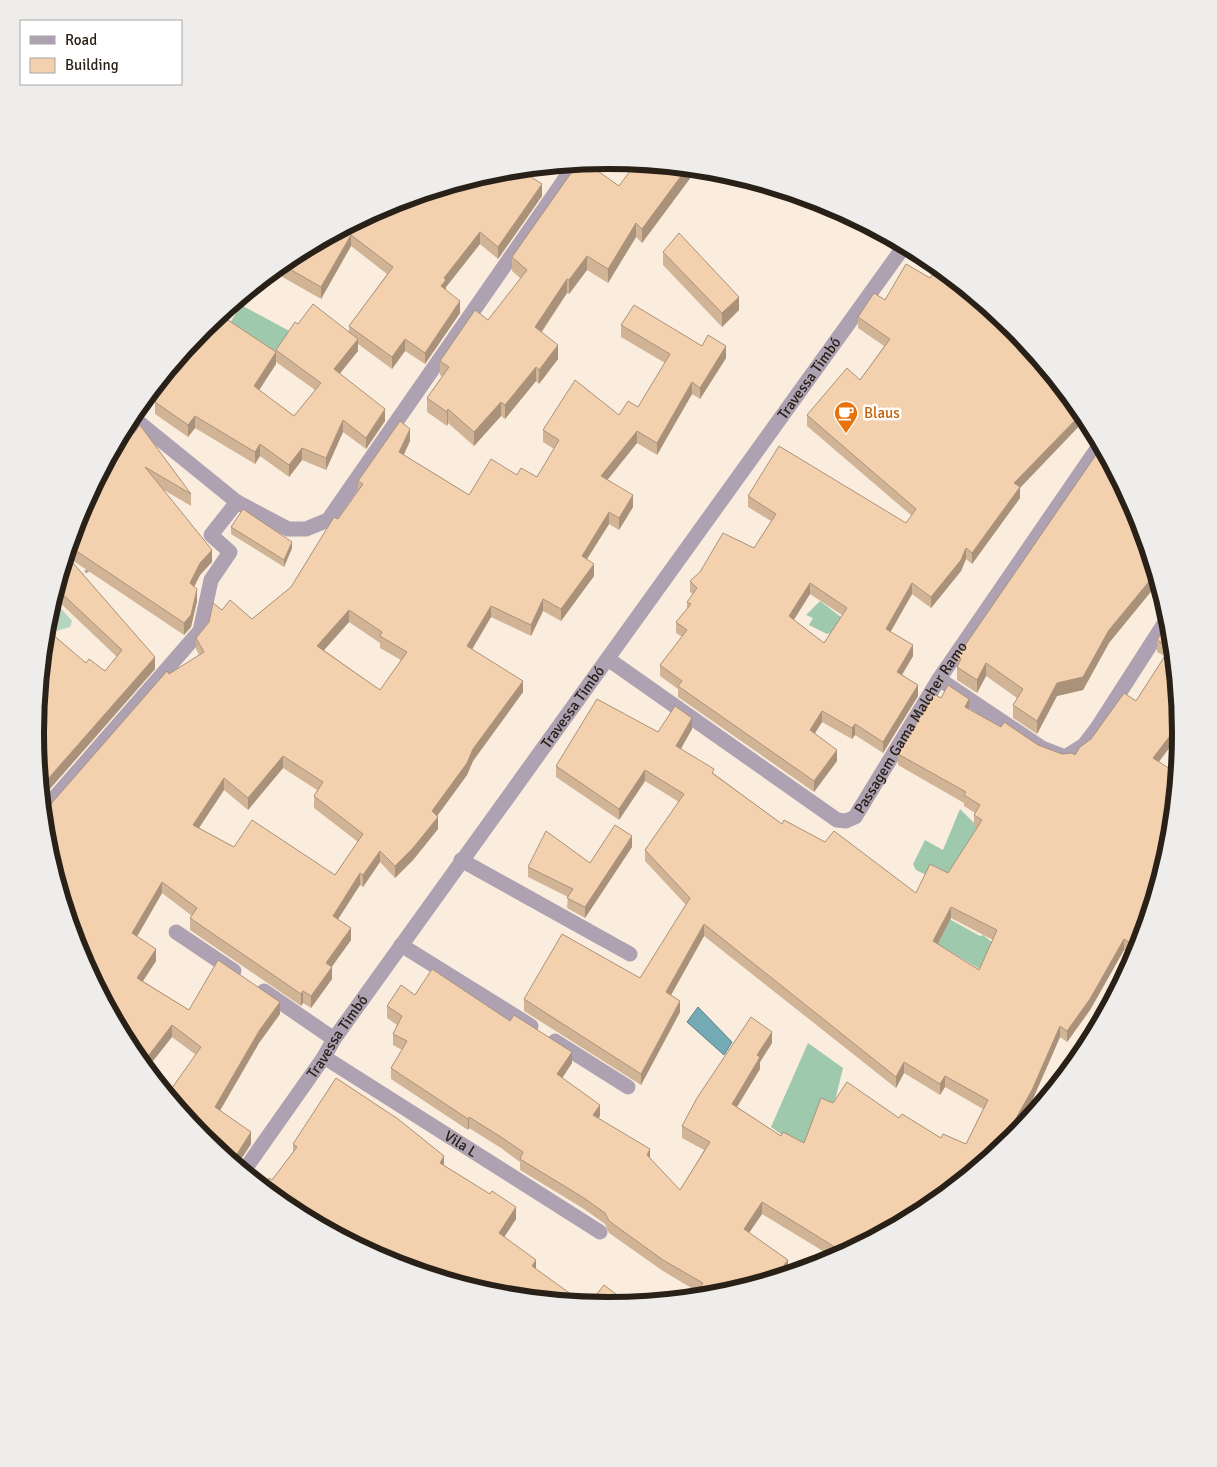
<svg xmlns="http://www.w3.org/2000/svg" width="1217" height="1467" font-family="Signika,sans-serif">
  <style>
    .green { fill: #b4d6c0 }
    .forest { fill: #9fc9ad }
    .water { fill: #74aab5; stroke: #5e8186 }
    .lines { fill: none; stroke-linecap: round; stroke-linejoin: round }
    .path { stroke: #b0a497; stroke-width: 3; stroke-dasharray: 4 2.5; stroke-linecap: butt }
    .minor { stroke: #ada1b2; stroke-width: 15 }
    .wall { fill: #d1b496; fill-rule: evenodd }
    .shaded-wall { fill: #aa927a }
    .building { fill: #f3d1af; stroke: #aa927a; fill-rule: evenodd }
    .labels { text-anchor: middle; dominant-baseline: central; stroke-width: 5; stroke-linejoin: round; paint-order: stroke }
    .street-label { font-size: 15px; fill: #292017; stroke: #fff }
    .food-label { font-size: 15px; fill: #c56008; stroke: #fff; text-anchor: start }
    .rim { fill: none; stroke: #292017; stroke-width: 6 }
  </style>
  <rect width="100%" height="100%" fill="#fbedde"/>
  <!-- green -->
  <polygon class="green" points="53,599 72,621 70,627 45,634"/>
  <!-- forest -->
  <g class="forest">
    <polygon points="241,305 295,334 278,357 230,323"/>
    <polygon points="820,601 841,617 834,632 827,634 809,625 813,618 806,615"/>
    <polygon points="960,809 984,833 959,891 916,870 913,864 925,840 943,850"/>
    <polygon points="917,901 980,936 983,935 993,943 988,974 904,924"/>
    <polygon points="808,1043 843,1068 820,1162 771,1127"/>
  </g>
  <!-- water -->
  <polygon class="water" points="698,1007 732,1042 724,1055 687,1022"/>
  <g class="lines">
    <!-- path -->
    <polyline class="path" points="80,576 91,568"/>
    <!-- minor -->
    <g class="minor">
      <polyline points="131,416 237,502 288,529 306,529 328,520 576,163"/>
      <path id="s1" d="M608,659L837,820L846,821L855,817L939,679L1101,443"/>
      <polyline points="939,679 1042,748 1065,757 1084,745 1097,728 1169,616"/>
      <polyline points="43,811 200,631 211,580 230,552 211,535 237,502"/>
      <polyline points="461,860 630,954"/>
      <polyline points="176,932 234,971"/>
      <polyline points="401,945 531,1026"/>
      <polyline points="264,991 334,1039"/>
      <polyline points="555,1041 628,1087"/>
      <path id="s2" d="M324,1057L600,1232"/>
      <path id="s3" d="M243,1172L324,1057L334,1039L905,245"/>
    </g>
  </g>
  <!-- wall -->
  <g class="wall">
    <polygon points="697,169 642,243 636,237 608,283 587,270 569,294 567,293 542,332 558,359 539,384 536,381 505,419 501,416 474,446 448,423 447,426 427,412 427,398 442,376 440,375 440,361 488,320 521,279 512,271 512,257 619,186"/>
    <path d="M542,196L498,259L480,244L446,287V290L460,313L425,364L405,351L392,369L358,344V351L339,373L385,421L366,449L343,432L326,470L302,460L289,477L260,456L255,464L195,428L188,437L155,414V402L168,383L162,378L203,328L276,352V350L298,324L349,332V326L387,274L351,246L321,299L272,271L290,256L389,204ZM276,362L315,390L294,416L259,390L276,364Z"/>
    <polygon points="663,252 739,310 722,327 663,265"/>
    <path d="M874,293L1020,488V498L972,564L966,559L961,571L931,608L912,594L890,632L913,656L902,675L918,696L883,753L855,735L852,739L822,722L815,733L837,761L814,792L678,697V689L660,676V665L682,637L676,633V622L687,609V602L693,594L690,592V581L754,548L771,521L748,507V496L906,523L912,516L807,426V415L860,380L884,346L858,328V317ZM810,594L842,615L824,643L794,620Z"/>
    <path d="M621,325L702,346L726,358L700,399L692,394L657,455L637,443L607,480L633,507L619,530L609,524L587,559L594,576L561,621L543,611L531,636L491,617L472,649L523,692L473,761L467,775L437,816L438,829L413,860L395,878L380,862L363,887L360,885L338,919L351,940L331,967L332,979L311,1008L303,1003L301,1006L190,930V918L192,916L162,893L137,937L156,961L143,981L189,1010L280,1014L259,1043L220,1111L251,1144L236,1167L203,1139L167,1095L196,1055L172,1037L50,805L169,674L199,655L196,649V638L222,610L252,619L291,587L358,491V481L410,441L404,455L469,495L517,475L537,477L554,449L543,442V430L619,415L638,407L665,363L621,337ZM349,622L380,643V648L401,660L380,690L324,650ZM283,768L317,790L314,796V808L358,842L335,875L234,847L199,828L224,790L248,810Z"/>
    <polygon points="126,426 191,494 191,506 164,490 212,562 200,575 194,587 197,601 191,627 184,635 66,556 155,669 41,799 35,733 86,663 105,671 117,657 54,597 79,514"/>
    <polygon points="231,527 292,548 284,567 231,534"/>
    <path d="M1171,622L1182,734V737L1179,735L1159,762L1171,846L1138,953L1136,958L1124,950L1090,1010L1067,1042L1060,1037L1032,1101L1010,1140V1143L927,1210L836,1259L762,1214L749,1233L788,1267L698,1292L663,1271L609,1233L605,1224L584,1209L520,1170V1162L501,1148L469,1128L468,1130L391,1079V1068L402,1050L393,1045V1034L397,1025L387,1018V1006L415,995L572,1063L562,1078L600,1116L598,1118L650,1159L680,1190L704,1150L682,1138V1126L772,1043L760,1062V1069L737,1107L781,1136L804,1143L833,1103L899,1118L941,1138L966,1144L983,1109L945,1087L940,1095L904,1073L896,1088L704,936L671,995L680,1012L641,1085L524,1011V999L640,978L686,905L645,861V850L679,802L645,781L619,820L556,777V766L658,732L692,729L681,749L782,824L916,893L948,873L977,828L974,826V815L975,813L964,806V803L898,765V754L941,698L969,709L1001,727L1038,745L1062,754L1075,755L1091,739L1136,701L1165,656L1157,652V640ZM951,918L993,940L979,970L938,944Z"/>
    <polygon points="1109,643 1083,690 1057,696 1037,734 1013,718 1013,705 1017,698 986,676 977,693 957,680 957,657"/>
    <polygon points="632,847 585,918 567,908 568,897 528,877 528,867 590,863"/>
    <polygon points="293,1144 444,1165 516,1219 504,1237 496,1296 389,1263 272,1180 293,1152"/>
  </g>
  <!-- shaded-wall -->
  <g class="shaded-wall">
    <polygon points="687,168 697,169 642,243 642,229"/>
    <polygon points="542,184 542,196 498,259 498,247"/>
    <polygon points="636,223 636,237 608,283 608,269"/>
    <polygon points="480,232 480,244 446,287 446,291 441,286 444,278"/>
    <polygon points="351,235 351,246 321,299 321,287"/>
    <polygon points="587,256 587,270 569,294 569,280"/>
    <polygon points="567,279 567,293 535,341 535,327"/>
    <polygon points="739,297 739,310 722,327 722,313"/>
    <polygon points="460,301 460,313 425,364 425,353"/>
    <polygon points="358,339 358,351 334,381 334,369"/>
    <polygon points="405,339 405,351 392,369 392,357"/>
    <polygon points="558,345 558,359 539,384 539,370"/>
    <polygon points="726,346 726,358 700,399 700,388"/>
    <polygon points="276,352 276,364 254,398 254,386"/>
    <polygon points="536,367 536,381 505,419 505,405"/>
    <polygon points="692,382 692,394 657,455 657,443"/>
    <polygon points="501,402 501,416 474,446 474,432"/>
    <polygon points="385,409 385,421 366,449 366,438"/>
    <polygon points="448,409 448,423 447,426 447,412"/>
    <polygon points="1083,412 1087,418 1020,488 1020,498 972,564 972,553 1014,483"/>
    <polygon points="195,416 195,428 188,437 188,425"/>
    <polygon points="343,420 343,432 326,470 326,458"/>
    <polygon points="410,429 410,441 399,464 399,452"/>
    <polygon points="637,431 637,443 601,488 601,476"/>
    <polygon points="260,444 260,456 255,464 255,452"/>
    <polygon points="302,448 302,460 289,477 289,465"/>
    <polygon points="633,495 633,507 619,530 619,518"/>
    <polygon points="609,512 609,524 582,567 582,556"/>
    <polygon points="292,542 292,548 284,567 284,560"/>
    <polygon points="966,548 966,559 961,571 931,608 931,597"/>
    <polygon points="212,550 212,562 200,575 190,595 190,583 200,563"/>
    <polygon points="594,564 594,576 561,621 561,609"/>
    <polygon points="1156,573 1159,582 1109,643 1083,690 1057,696 1037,734 1037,721 1057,683 1109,630"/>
    <polygon points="810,583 810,594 789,627 789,616"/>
    <polygon points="912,583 912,594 886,640 886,629"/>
    <polygon points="197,589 197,601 191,627 184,635 184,623"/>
    <polygon points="543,599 543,611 531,636 531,625"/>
    <polygon points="491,606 491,617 467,658 467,646"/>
    <polygon points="349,610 349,622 317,658 317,646"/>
    <polygon points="913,645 913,656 897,683 897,672"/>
    <polygon points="155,657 155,669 41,799 40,788"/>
    <polygon points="986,663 986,676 977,693 977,680"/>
    <polygon points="523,681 523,692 473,761 467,775 432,823 432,811 473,749"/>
    <polygon points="918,685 918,696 883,753 883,742"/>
    <polygon points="969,699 969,710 965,707"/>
    <polygon points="822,711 822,722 810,741 810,730"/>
    <polygon points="692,718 692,729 676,757 676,746"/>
    <polygon points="855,724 855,735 852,739 852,728"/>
    <polygon points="1179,724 1179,735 1153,769 1153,758"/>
    <polygon points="837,750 837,761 814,792 814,781"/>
    <polygon points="283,756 283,768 248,810 248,798"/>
    <polygon points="645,770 645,781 619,820 619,809"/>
    <polygon points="224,778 224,790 193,837 193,825"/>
    <polygon points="438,817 438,829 413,860 395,878 395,866"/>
    <polygon points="632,836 632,847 585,918 585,907"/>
    <polygon points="380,851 380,862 363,887 363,875"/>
    <polygon points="360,873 360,885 333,927 333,916"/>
    <polygon points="162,882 162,893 132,945 132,933"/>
    <polygon points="951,907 951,918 933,953 933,941"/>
    <polygon points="704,924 704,936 666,1004 666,992"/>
    <polygon points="351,928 351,940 326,975 326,963"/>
    <polygon points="1124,939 1124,950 1090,1010 1067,1042 1067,1031"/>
    <polygon points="156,949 156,961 137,990 137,978"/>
    <polygon points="332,967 332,979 311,1008 311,996"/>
    <polygon points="303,991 303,1003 301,1006 301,994"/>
    <polygon points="680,1001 680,1012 641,1085 641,1074"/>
    <polygon points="280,1002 280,1014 259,1043 215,1119 215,1107 259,1031"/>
    <polygon points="172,1025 172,1037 146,1070 142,1064"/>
    <polygon points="1060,1026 1060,1037 1032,1101 1010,1140 1010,1143 1005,1146 1006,1136"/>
    <polygon points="772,1032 772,1043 760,1062 760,1069 732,1115 732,1104 757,1055"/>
    <polygon points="572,1052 572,1063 557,1086 557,1074"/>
    <polygon points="904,1062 904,1073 896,1088 896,1077"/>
    <polygon points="945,1076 945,1087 940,1095 940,1084"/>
    <polygon points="600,1105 600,1116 593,1126 593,1115"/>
    <polygon points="469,1117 469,1128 468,1130 468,1119"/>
    <polygon points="251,1132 251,1144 236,1167 234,1164 234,1159"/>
    <polygon points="650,1149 650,1160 647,1155"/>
    <polygon points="444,1156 444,1167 440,1163"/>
    <polygon points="967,1166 966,1178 959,1184"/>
    <polygon points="762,1202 762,1214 744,1240 744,1229"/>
    <polygon points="926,1206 926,1211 921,1213"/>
    <polygon points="516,1207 516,1219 499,1245 499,1233"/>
    <polygon points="536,1260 536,1272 532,1266"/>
    <polygon points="788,1260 788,1271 784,1265"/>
  </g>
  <!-- building -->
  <g class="building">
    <polygon points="585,162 619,186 636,163 687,168 642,229 636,223 608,269 587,256 569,280 567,279 535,327 558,345 539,370 536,367 505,405 501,402 474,432 448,409 447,412 427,398 449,367 440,361 475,310 488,320 527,270 512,257 578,163"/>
    <polygon points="519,169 542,184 498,247 480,232 444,278 446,280 441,286 460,301 425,353 405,339 392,357 349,326 393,267 351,235 321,287 281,264 290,256 389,204 497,171"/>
    <polygon points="679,233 739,297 722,313 663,252"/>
    <path d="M906,264L930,278L939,266L1014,328L1083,412L1014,483L1020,487L972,553L966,548L961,560L931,597L912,583L886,629L913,645L897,672L918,685L883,742L855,724L852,728L822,711L810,730L837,750L814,781L678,686L682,681L660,665L687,630L676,622L691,604L687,602L697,588L690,581L700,572L723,533L754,548L776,514L748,496L779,446L906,523L916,509L807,415L847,368L860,380L890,339L858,317L874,293L885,300ZM810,583L847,608L824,643L789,616Z"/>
    <polygon points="313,304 358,339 334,369 385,409 366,438 343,420 326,458 302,448 289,465 260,444 255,452 195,416 188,425 155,402 174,375 168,371 203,328 219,314 276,352 254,386 294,416 321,383 276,350 295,322 298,324"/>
    <path d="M634,305L702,346L708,335L726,346L700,388L692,382L657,443L637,431L601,476L633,495L619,518L609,512L582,556L594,564L561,609L543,599L531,625L491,606L467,646L523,681L473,749L467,763L432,811L438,817L413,848L395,866L380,851L363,875L360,873L333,916L351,928L326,963L332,967L311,996L303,991L301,994L190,918L197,908L162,882L132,933L156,949L137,978L189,1010L218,960L280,1002L259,1031L215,1107L251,1132L234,1159L202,1136L201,1137L167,1095L201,1047L172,1025L142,1064L132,1052L79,953L46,845L42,808L50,805L167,671L169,674L204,652L196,638L209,622L213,603L222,610L230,600L252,619L291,587L334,517L338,519L363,484L358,481L400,421L410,429L399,452L469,495L491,459L517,475L521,468L537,477L559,440L543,430L575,380L619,415L628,401L638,407L670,354L621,325ZM349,610L382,632L380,636L407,652L380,690L317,646ZM283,756L323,782L314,796L363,834L335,875L252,820L234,847L193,825L224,778L248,798Z"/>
    <polygon points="140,425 191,494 145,467 212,550 200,563 190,583 197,589 191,615 184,623 69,546 79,514 126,426 134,433"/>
    <polygon points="1102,446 1138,514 1156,573 1109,630 1083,677 1057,683 1037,721 1013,705 1023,689 986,663 977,680 957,667 961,659 957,657"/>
    <polygon points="243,509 292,542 284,560 231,527"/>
    <polygon points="66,555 155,657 40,788 35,733 45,628 86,663 89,659 105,671 122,650 56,588"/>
    <path d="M1170,619L1181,725L1179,724L1153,758L1178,774L1171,846L1140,947L1139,949L1124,939L1090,999L1067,1031L1060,1026L1032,1090L1006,1136L1010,1138L1005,1146L977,1170L967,1166L959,1184L945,1196L944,1195L941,1199L929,1208L926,1206L921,1213L846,1254L762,1202L744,1229L788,1260L784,1265L796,1273L720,1296L693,1299L703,1283L663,1260L609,1221L605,1213L584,1198L520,1159L523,1152L501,1137L469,1117L468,1119L391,1068L407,1041L393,1034L402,1016L387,1006L401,985L415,995L432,969L510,1021L514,1015L572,1052L557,1074L600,1105L593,1115L650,1149L647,1155L680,1190L710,1142L682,1126L697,1098L751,1017L772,1032L757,1055L760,1057L732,1104L781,1136L783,1132L804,1143L821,1098L833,1103L847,1082L899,1118L902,1114L941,1138L943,1134L966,1144L988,1100L945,1076L940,1084L904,1062L896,1077L704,924L666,992L680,1001L641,1074L524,999L562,934L640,978L690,898L645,850L684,794L645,770L619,809L556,766L597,699L658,732L675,706L692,718L676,746L714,769L712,773L782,824L784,820L825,842L834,831L916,893L930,864L948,873L982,820L974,815L980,805L964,795L966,792L898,754L934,694L941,698L948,685L969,699L965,707L1001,727L1004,722L1038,745L1062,754L1072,753L1075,755L1080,747L1091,739L1124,693L1136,701L1170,648L1157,640ZM951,907L997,930L979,970L933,941Z"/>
    <polygon points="615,825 632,836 585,907 567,898 573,889 528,867 546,831 590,863"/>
    <polygon points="336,1078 398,1119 444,1156 440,1163 490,1194 492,1191 516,1207 499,1233 536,1260 532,1266 586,1305 496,1296 428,1275 420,1269 417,1272 389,1263 290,1210 262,1188 269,1178 272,1180 297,1147 293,1144"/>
    <polygon points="604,1285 630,1305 608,1307 588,1305"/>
    <polygon points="639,1299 646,1303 636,1304"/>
  </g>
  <!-- icons -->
  <defs>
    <g id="cafe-pin" transform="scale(1.25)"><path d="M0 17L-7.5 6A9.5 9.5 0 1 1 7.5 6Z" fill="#e8710a" stroke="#fff"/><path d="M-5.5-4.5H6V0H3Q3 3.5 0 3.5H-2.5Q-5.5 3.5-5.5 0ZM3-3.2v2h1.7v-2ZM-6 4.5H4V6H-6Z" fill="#fff"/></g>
  </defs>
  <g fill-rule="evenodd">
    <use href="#cafe-pin" x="846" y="413"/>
  </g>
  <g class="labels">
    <!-- street labels -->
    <g class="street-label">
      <text stroke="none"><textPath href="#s3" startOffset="975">Travessa Timbó</textPath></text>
      <text stroke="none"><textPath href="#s3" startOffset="570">Travessa Timbó</textPath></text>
      <text stroke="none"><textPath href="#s1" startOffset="404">Passagem Gama Malcher Ramo</textPath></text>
      <text stroke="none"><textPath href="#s3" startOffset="165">Travessa Timbó</textPath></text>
      <text stroke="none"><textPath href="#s2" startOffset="162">Vila L</textPath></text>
    </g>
    <!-- food labels -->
    <g class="food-label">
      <text x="864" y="413">Blaus</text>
    </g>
  </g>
  <!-- crop -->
  <path d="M0 0H1217V1467H0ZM44 733a564 564 0 1 1 1128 0a564 564 0 1 1-1128 0Z" fill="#eeedec" fill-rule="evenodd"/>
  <path class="rim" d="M44 733a564 564 0 1 1 1128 0a564 564 0 1 1-1128 0Z"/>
  <!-- legend -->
  <rect x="20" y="20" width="162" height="65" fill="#ffffff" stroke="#a9a6a2"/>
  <rect x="30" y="36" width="25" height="8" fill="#ada1b2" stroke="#a9a6a2"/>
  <text x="65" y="45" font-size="15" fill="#292017">Road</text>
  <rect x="30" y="58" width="25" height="15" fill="#f3d1af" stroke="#a9a6a2"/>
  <text x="65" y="70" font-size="15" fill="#292017">Building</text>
</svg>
